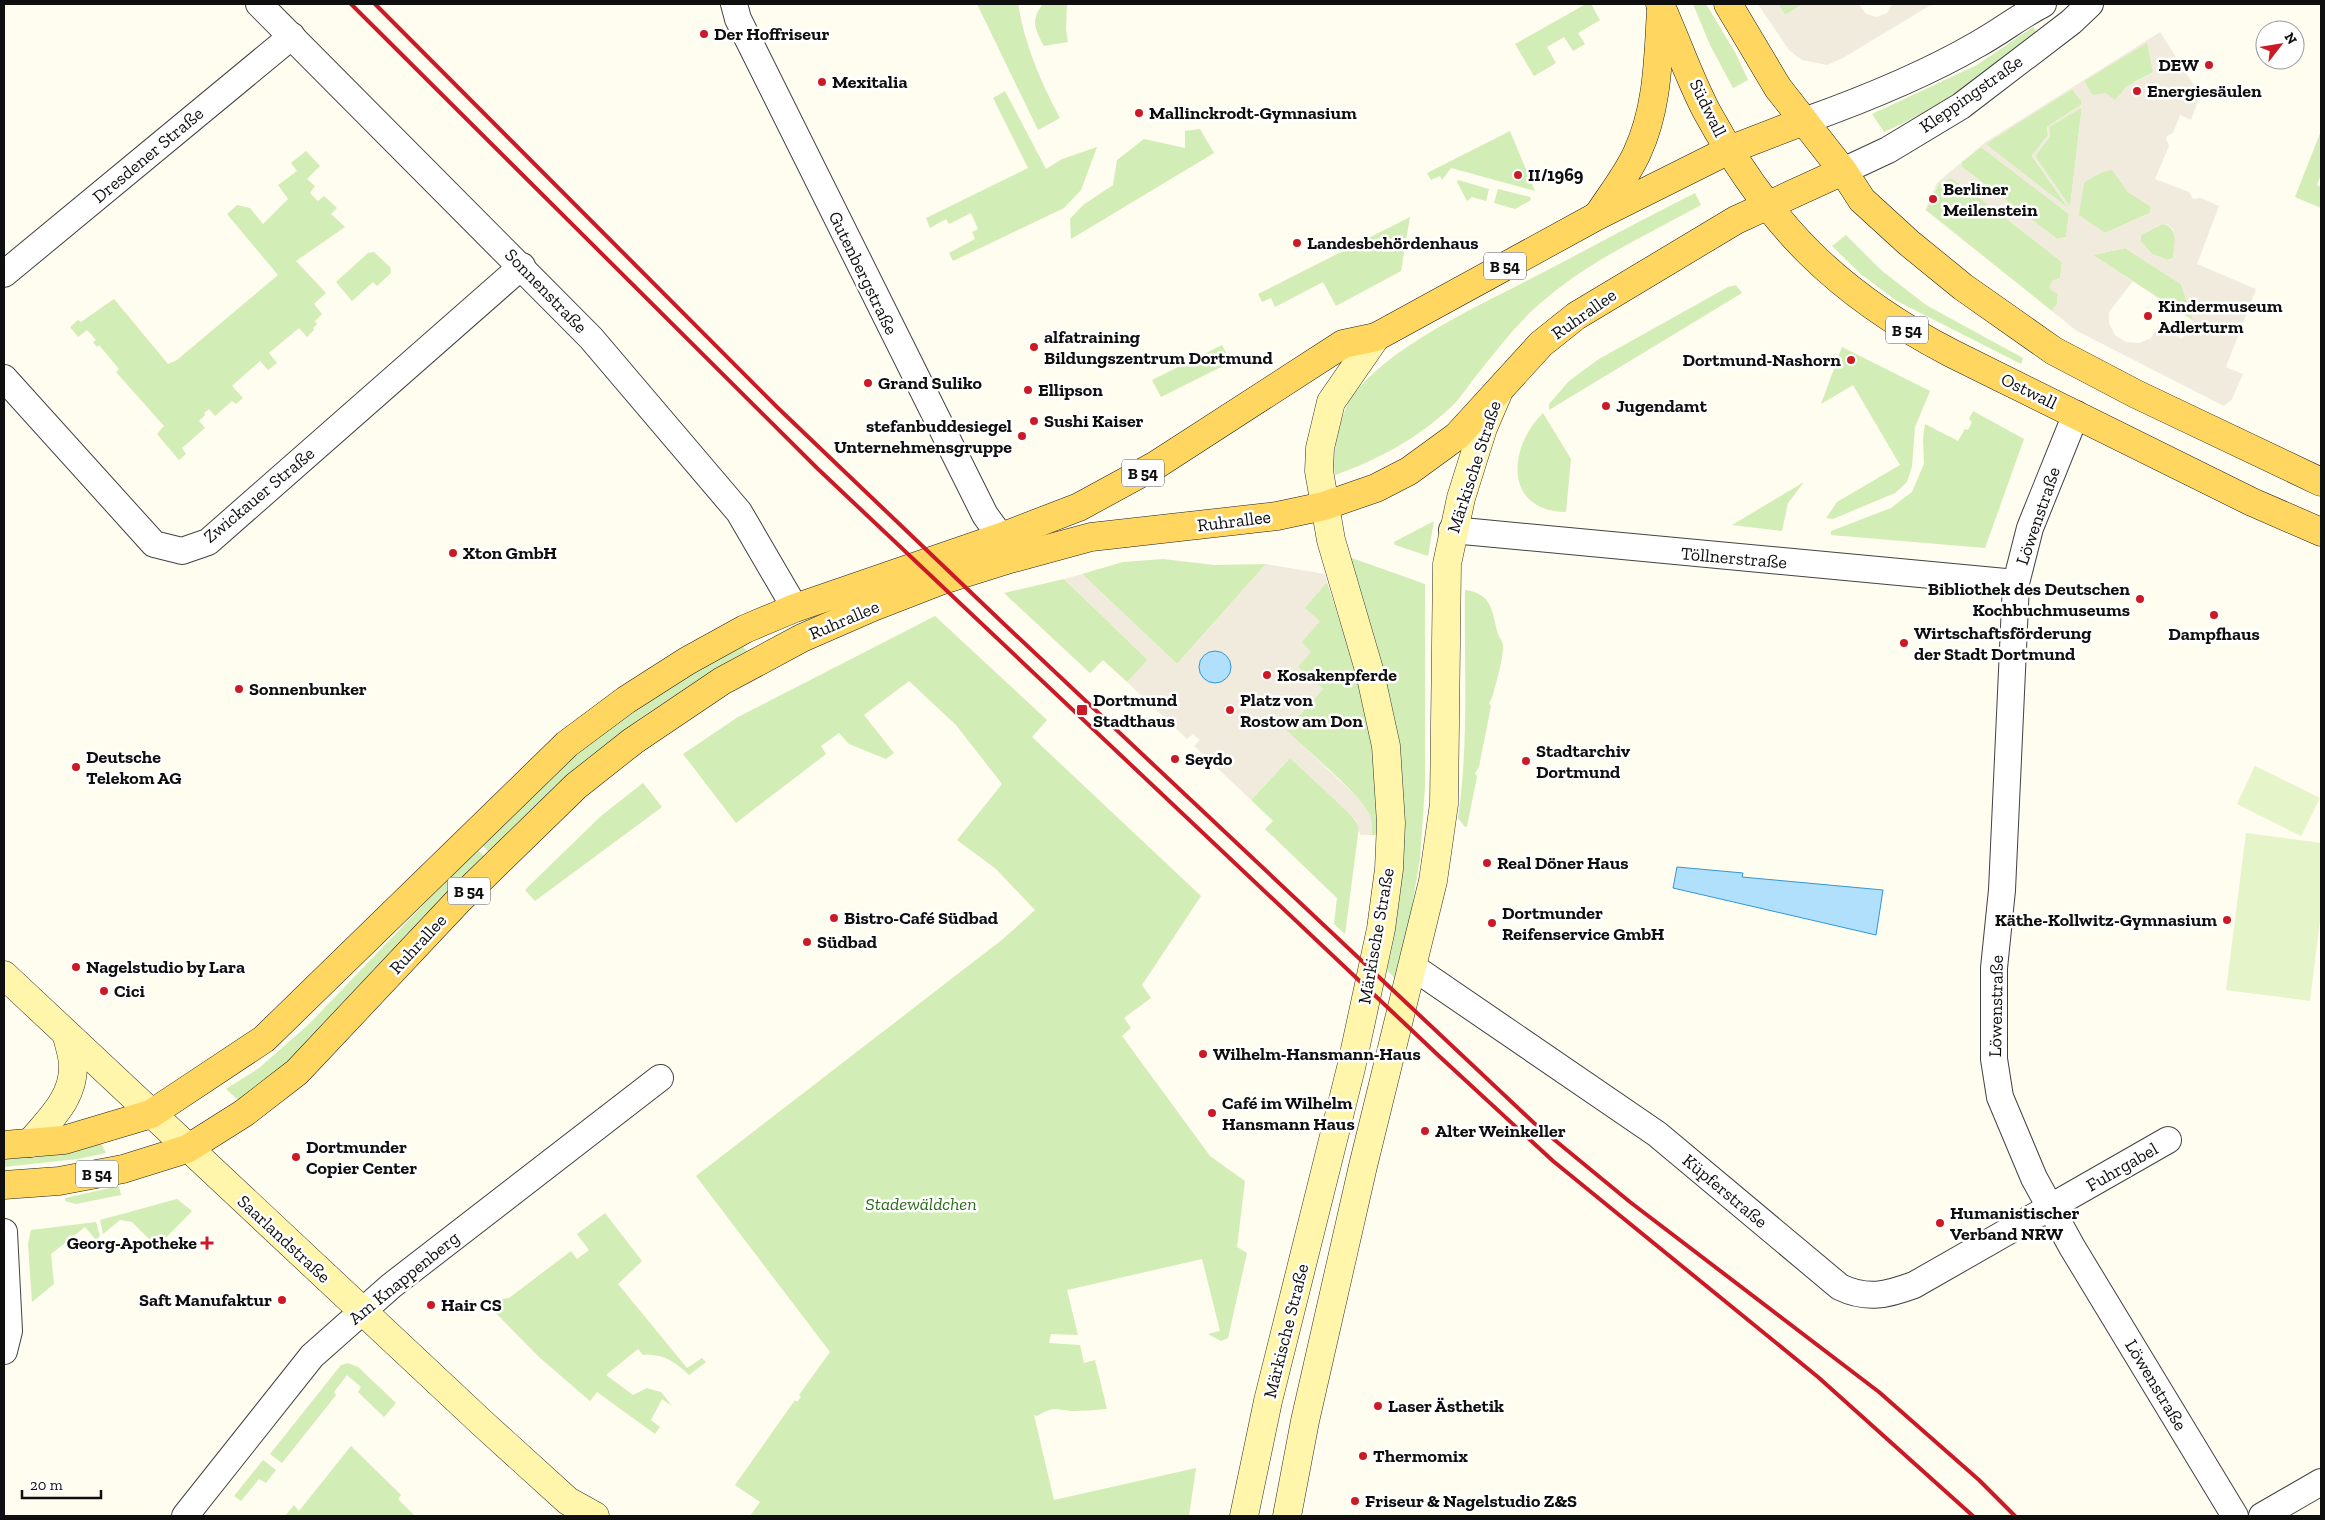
<svg xmlns="http://www.w3.org/2000/svg" width="2325" height="1520" font-family="'Zilla Slab',serif">
  <style>
    .green { fill: #d3edb6 }
    .pitch { fill: #e5f4c9 }
    .plaza { fill: #f1ebde; fill-rule: evenodd }
    .water { fill: #b0e0fb; stroke: #3197d8 }
    .lines { fill: none; stroke-linecap: round; stroke-linejoin: round }
    .street-casing { stroke: #424242; stroke-width: 28 }
    .secondary-casing { stroke: #313131; stroke-width: 29 }
    .primary-casing { stroke: #202020; stroke-width: 29 }
    .street { stroke: #fff; stroke-width: 26 }
    .secondary { stroke: #fff5ab; stroke-width: 28 }
    .primary { stroke: #ffd760; stroke-width: 28 }
    .rail { stroke: #cb1a25; stroke-width: 4 }
    .poi-dot { fill: #cb1a25; stroke: #fff; stroke-width: 2 }
    .labels { text-anchor: middle; dominant-baseline: central; stroke-width: 5; stroke-linejoin: round; paint-order: stroke }
    .shield { fill: #fff; stroke: #575757; stroke-width: 1 }
    .shield-label { font-size: 16px; font-weight: bold; fill: #0f0f0f }
    .poi-label { font-size: 18px; font-weight: bold; fill: #0f0f0f; stroke: #fff; text-anchor: start }
    .street-label { font-size: 18px; fill: #0f0f0f; stroke: #fff }
    .park-label { font-size: 18px; font-style: italic; fill: #2b6d19; stroke: #fff }
  </style>
  <rect width="100%" height="100%" fill="#fffcf0"/>
  <!-- green -->
  <g class="green">
    <path d="M977,4H1018C1025,45 1040,81 1060,118L1038,130Z"/>
    <path d="M1043,4H1067L1066,29L1068,42L1044,46C1035,29 1030,20 1043,4Z"/>
    <polygon points="1586,4 1591,4 1600,20 1578,33 1585,44 1573,51 1564,37 1547,47 1556,63 1534,76 1515,44"/>
    <polygon points="1693,4 1706,4 1736,54 1748,80 1733,88 1710,45"/>
    <polygon points="1778,4 1803,4 1785,15"/>
    <path d="M2033,27L2038,34C1989,70 1941,107 1884,132L1872,114L1977,65Z"/>
    <polygon points="2147,42 2154,72 2134,82 2115,100 2092,95 2084,81"/>
    <polygon points="2072,89 2081,100 2081,105 2047,127 2048,135 2032,156 2069,209 1985,144"/>
    <polygon points="1005,91 1046,169 1062,159 1097,147 1081,190 1064,208 953,261 949,253 975,239 972,232 978,229 971,213 949,224 946,219 930,228 926,218 1028,168 993,98"/>
    <polygon points="2081,107 2081,115 2070,207 2035,156 2050,136 2049,127"/>
    <polygon points="1200,129 1214,153 1071,239 1070,219 1083,205 1113,185 1117,160 1144,139 1185,148 1185,131"/>
    <polygon points="1510,131 1535,191 1451,168 1442,180 1440,176 1431,180 1427,173"/>
    <polygon points="2321,131 2321,174 2317,185 2321,187 2321,208 2295,197"/>
    <polygon points="1981,147 2069,214 2066,237 2057,239 1962,167 1962,162"/>
    <polygon points="306,151 320,166 307,179 315,186 310,193 318,201 324,196 337,208 331,214 345,227 296,261 326,293 314,304 322,314 315,321 317,324 313,328 314,330 307,337 299,328 269,353 277,363 268,370 260,361 232,386 243,398 236,404 232,401 215,416 209,409 204,413 205,415 199,421 205,428 182,448 186,454 179,460 157,434 164,426 116,372 119,369 99,345 97,347 93,342 96,340 87,330 78,337 70,327 78,320 81,322 114,299 168,364 177,360 278,275 227,214 237,205 250,208 263,224 288,199 278,185 297,171 291,163"/>
    <polygon points="2112,169 2128,192 2151,206 2150,213 2105,233 2078,216 2084,182 2102,172"/>
    <polygon points="1951,178 1974,193 2062,262 2060,279 2050,286 2051,289 2058,293 2057,304 2052,311 1926,210 1939,183"/>
    <polygon points="1458,180 1489,189 1486,201 1472,197 1467,201 1457,182"/>
    <polygon points="1498,189 1530,197 1531,200 1515,209 1494,203"/>
    <path d="M1695,193L1701,205C1648,234 1589,261 1543,301C1519,321 1499,347 1480,371C1470,382 1462,397 1451,407C1418,438 1378,460 1335,475C1331,455 1341,411 1353,395C1392,344 1484,303 1540,274C1592,247 1643,219 1695,193Z"/>
    <polygon points="1410,217 1401,271 1336,306 1323,282 1275,307 1271,298 1262,302 1258,294"/>
    <path d="M2162,224C2178,226 2176,245 2173,258L2167,260L2152,254L2141,242V235Z"/>
    <polygon points="1846,235 1881,270 1926,305 2023,358 2021,364 1897,301 1862,275 1832,246"/>
    <polygon points="2125,248 2181,284 2194,321 2093,255"/>
    <polygon points="374,252 390,267 391,273 377,286 373,282 352,301 336,282 368,253"/>
    <polygon points="1736,285 1742,293 1549,410 1549,404 1569,381 1599,359 1728,287"/>
    <polygon points="1222,345 1231,362 1161,397 1152,380"/>
    <polygon points="1842,347 1930,391 1915,427 1912,466 1907,482 1895,493 1833,519 1826,518 1837,502 1900,465 1853,385 1821,404"/>
    <polygon points="1973,411 2024,439 1985,548 1831,535 1831,531 1891,508 1912,492 1924,464 1923,438 1925,424 1958,441 1965,429 1968,430 1972,422 1969,419"/>
    <path d="M1543,413L1571,459L1566,512C1503,511 1508,447 1543,413Z"/>
    <polygon points="1804,482 1788,503 1782,531 1732,525"/>
    <polygon points="1434,521 1428,556 1395,545 1394,542"/>
    <path d="M1349,557L1425,584V787L1420,859L1399,983L1387,970C1407,891 1410,786 1392,706C1380,656 1365,606 1349,557Z"/>
    <polygon points="1163,559 1214,565 1266,564 1177,664 1082,574 1123,562"/>
    <polygon points="1064,579 1148,660 1127,682 1103,660 1090,673 1004,593"/>
    <path d="M1327,582L1361,687L1371,737L1379,835H1372C1372,827 1372,820 1368,812C1357,791 1305,749 1286,730L1323,689L1298,667L1304,608Z"/>
    <path d="M1465,590C1493,593 1492,613 1498,634C1500,639 1504,643 1503,648C1502,665 1496,682 1492,698L1489,703L1491,706L1479,767L1475,773L1477,777L1467,826L1465,827L1458,818C1469,742 1464,666 1465,590Z"/>
    <path d="M935,616L1047,720L1032,737L1201,896L1142,985L1151,998L1124,1018L1131,1028L1122,1036L1210,1156L1245,1181L1237,1247L1247,1253L1228,1338L1221,1341L1208,1334L1220,1331L1202,1259L1067,1290L1078,1335L1051,1334L1049,1343L1080,1345L1084,1363L1095,1360L1107,1409C1095,1410 1083,1411 1071,1411C1054,1409 1052,1407 1037,1416L1034,1415L1054,1500L1196,1468L1189,1516H750L760,1502L735,1485L795,1400L797,1402L801,1397L799,1395L830,1352L696,1176L1003,939L1035,910L996,869L957,840L1002,784L956,725L909,681L864,715L894,753L886,759L849,744L839,733L821,746L826,754L736,823L683,754L738,717Z"/>
    <path d="M741,644L747,651L746,654C717,671 688,687 660,705C597,746 542,799 489,852L481,844C534,793 587,741 649,700C679,680 710,663 741,644Z"/>
    <path d="M1290,758C1309,775 1349,806 1359,827L1345,934L1334,924L1337,898L1265,829L1273,821L1251,800Z"/>
    <polygon points="643,783 662,807 535,901 525,890 532,883 601,816"/>
    <polygon points="477,849 485,857 290,1061 251,1093 238,1100 226,1089 259,1068 308,1025"/>
    <polygon points="101,1143 106,1153 78,1159 4,1167 4,1158"/>
    <polygon points="119,1186 121,1195 76,1204 65,1201 65,1198"/>
    <polygon points="177,1199 192,1211 157,1247 132,1222 120,1220 103,1234 100,1220"/>
    <path d="M605,1213L642,1261L618,1284L687,1368L702,1358L706,1362L689,1375C676,1362 662,1353 643,1355L638,1349L606,1375L633,1395L647,1388L661,1392L672,1406L662,1399L651,1420L660,1427L655,1434L597,1392L590,1401L539,1357L484,1301L509,1298L571,1251L577,1259L589,1250L577,1234Z"/>
    <polygon points="96,1222 100,1236 96,1240 85,1227 51,1254 54,1284 32,1302 28,1244 31,1230"/>
    <polygon points="348,1363 358,1367 396,1403 384,1417 358,1392 361,1387 347,1375 334,1392 336,1395 282,1463 270,1454 341,1365"/>
    <polygon points="351,1446 401,1495 398,1499 415,1516 285,1516 294,1505 299,1511"/>
    <polygon points="263,1460 276,1470 266,1483 259,1479 241,1501 234,1496"/>
  </g>
  <!-- pitch -->
  <g class="pitch">
    <polygon points="2255,766 2320,798 2301,836 2237,804"/>
    <polygon points="2246,833 2321,843 2321,912 2310,1001 2226,990"/>
  </g>
  <!-- plaza -->
  <g class="plaza">
    <polygon points="1758,4 1778,4 1785,15 1803,4 1859,4 1866,14 1877,17 1887,13 1892,4 1938,4 1929,6 1843,58 1827,65 1802,60 1789,50"/>
    <path d="M2160,32L2200,95L2191,120L2180,115L2173,133L2167,136L2166,139L2169,146L2155,179L2189,192L2193,199L2201,198L2219,206L2197,264L2256,289L2226,367L2243,374L2232,399L2224,406L2077,331L1925,210L1937,183L1984,143ZM2147,43L2153,73L2127,86L2115,100L2106,93L2092,95L2084,81ZM2072,89L2081,100V105L2047,127L2048,135L2032,155L2068,208L1986,144ZM2081,108V115L2070,207L2035,156L2050,136L2049,127ZM1981,147L2069,214L2066,237L2057,239L1962,167V161ZM2112,170L2128,192L2151,207L2150,213L2105,233L2079,215L2084,182L2102,172ZM1951,178L1974,194L2062,262L2060,278L2053,280L2050,286L2052,291L2058,294L2057,304L2052,311L1926,210L1939,183ZM2161,224L2168,225L2173,229L2175,238L2173,258L2167,260L2152,254L2141,242V235ZM2125,248L2181,284L2193,320L2093,255ZM2133,281L2193,321L2182,339L2159,325L2151,338L2139,343L2126,342L2115,335L2109,323V312Z"/>
    <path d="M1266,564L1325,574L1327,582L1305,608L1320,621L1302,642L1311,652L1298,667L1323,689L1286,730L1356,796L1368,811L1372,824V835H1360L1356,820L1290,758L1251,800L1194,746L1200,740L1193,734L1187,739L1127,682L1148,660L1064,579L1082,574L1177,664ZM1221,653L1229,660L1231,665L1199,666L1203,657Z"/>
  </g>
  <!-- water -->
  <g class="water">
    <circle cx="1215" cy="667" r="16"/>
    <polygon points="1677,867 1743,873 1742,877 1883,890 1876,935 1673,888"/>
  </g>
  <g class="lines">
    <!-- street casing -->
    <g class="street-casing">
      <g id="street">
        <polyline points="259,4 591,338 739,512 795,608"/>
        <polyline points="734,4 738,19 985,515 1001,537"/>
        <path d="M1804,121C1863,100 1923,76 1978,44C2000,32 2020,16 2043,4"/>
        <polyline points="1843,171 1888,150 1961,106 2071,22 2090,4"/>
        <polyline points="4,274 292,36"/>
        <polyline points="4,378 154,544 182,551 208,542 522,266"/>
        <polyline points="2076,414 2030,528 2016,583 2002,890 1994,968 1994,1059 2000,1097 2034,1178 2072,1247 2235,1516"/>
        <polyline points="1452,530 2016,583"/>
        <path d="M1413,967L1657,1134L1840,1287C1867,1300 1887,1295 1914,1285L2168,1140"/>
        <polyline points="4,1232 9,1331 4,1351"/>
        <polyline points="185,1516 312,1356 391,1286 660,1078"/>
        <polyline points="2262,1516 2321,1482"/>
      </g>
    </g>
    <!-- secondary casing -->
    <g class="secondary-casing">
      <g id="secondary">
        <polyline points="4,975 481,1422 568,1501 595,1516"/>
        <path d="M30,1143C49,1120 74,1098 73,1066C73,1056 69,1045 67,1036"/>
        <polyline points="1244,1516 1268,1401 1351,1068 1381,929 1389,869 1391,823 1386,746 1370,673 1331,540 1319,471 1320,448 1331,402 1376,337"/>
        <polyline points="1287,1516 1305,1421 1363,1166 1433,881 1444,804 1447,564 1461,498 1483,428 1498,393"/>
      </g>
    </g>
    <!-- primary casing -->
    <g class="primary-casing">
      <g id="primary">
        <path d="M1660,4C1676,39 1689,78 1707,112C1769,225 1837,294 1951,353L2252,502L2321,532"/>
        <polyline points="1728,4 1778,88 1843,171 1862,200 1909,243 1963,287 2054,351 2136,394 2321,482"/>
        <path d="M1598,215C1611,195 1627,175 1637,153C1658,108 1658,59 1661,10"/>
        <polyline points="4,1145 64,1140 151,1114 264,1039 567,744 626,700 687,661 745,629 795,608 1001,537 1079,507 1156,465 1343,344 1376,337 1597,216 1729,150 1804,121"/>
        <polyline points="4,1185 59,1181 123,1169 187,1149 244,1113 297,1072 459,900 576,786 633,741 722,681 802,638 873,607 940,581 1010,559 1091,537 1277,516 1324,506 1376,488 1409,471 1457,436 1541,344 1576,316 1736,220 1843,171"/>
      </g>
    </g>
    <!-- street -->
    <use href="#street" class="street"/>
    <!-- secondary -->
    <use href="#secondary" class="secondary"/>
    <!-- primary -->
    <use href="#primary" class="primary"/>
    <!-- rail -->
    <g class="rail">
      <polyline points="351,4 818,469 1439,1056 1553,1161 1818,1377 1973,1516"/>
      <polyline points="375,4 778,408 1004,624 1534,1123 1630,1202 1879,1392 1979,1480 2015,1516"/>
    </g>
  </g>
  <!-- markers -->
  <g class="poi-dot">
    <circle cx="704" cy="34" r="5"/>
    <circle cx="2209" cy="65" r="5"/>
    <circle cx="822" cy="82" r="5"/>
    <circle cx="2137" cy="91" r="5"/>
    <circle cx="1139" cy="113" r="5"/>
    <circle cx="1518" cy="175" r="5"/>
    <circle cx="1933" cy="199" r="5"/>
    <circle cx="1297" cy="243" r="5"/>
    <circle cx="2148" cy="316" r="5"/>
    <circle cx="1034" cy="347" r="5"/>
    <circle cx="1851" cy="360" r="5"/>
    <circle cx="868" cy="383" r="5"/>
    <circle cx="1028" cy="390" r="5"/>
    <circle cx="1606" cy="406" r="5"/>
    <circle cx="1034" cy="421" r="5"/>
    <circle cx="1022" cy="436" r="5"/>
    <circle cx="453" cy="553" r="5"/>
    <circle cx="2140" cy="599" r="5"/>
    <circle cx="2214" cy="615" r="5"/>
    <circle cx="1904" cy="643" r="5"/>
    <circle cx="1267" cy="675" r="5"/>
    <circle cx="239" cy="689" r="5"/>
    <rect x="1076" y="704" width="12" height="12" rx="2.5"/>
    <circle cx="1230" cy="710" r="5"/>
    <circle cx="1175" cy="759" r="5"/>
    <circle cx="1526" cy="761" r="5"/>
    <circle cx="76" cy="767" r="5"/>
    <circle cx="1487" cy="863" r="5"/>
    <circle cx="834" cy="918" r="5"/>
    <circle cx="2227" cy="920" r="5"/>
    <circle cx="1492" cy="923" r="5"/>
    <circle cx="807" cy="942" r="5"/>
    <circle cx="76" cy="967" r="5"/>
    <circle cx="104" cy="991" r="5"/>
    <circle cx="1203" cy="1054" r="5"/>
    <circle cx="1212" cy="1113" r="5"/>
    <circle cx="1425" cy="1131" r="5"/>
    <circle cx="296" cy="1157" r="5"/>
    <circle cx="1940" cy="1223" r="5"/>
    <path d="M204.5 1235.5h5v5h5v5h-5v5h-5v-5h-5v-5h5z"/>
    <circle cx="282" cy="1300" r="5"/>
    <circle cx="431" cy="1305" r="5"/>
    <circle cx="1378" cy="1406" r="5"/>
    <circle cx="1363" cy="1456" r="5"/>
    <circle cx="1355" cy="1501" r="5"/>
  </g>
  <g class="labels">
    <!-- shield labels -->
    <g class="shield">
      <rect x="1484" y="252.5" width="42" height="27" rx="4"/>
      <rect x="1886" y="316.5" width="42" height="27" rx="4"/>
      <rect x="1122" y="459.5" width="42" height="27" rx="4"/>
      <rect x="448" y="877.5" width="42" height="27" rx="4"/>
      <rect x="76" y="1160.5" width="42" height="27" rx="4"/>
    </g>
    <g class="shield-label">
      <text x="1505" y="266">B 54</text>
      <text x="1907" y="330">B 54</text>
      <text x="1143" y="473">B 54</text>
      <text x="469" y="891">B 54</text>
      <text x="97" y="1174">B 54</text>
    </g>
    <!-- poi labels -->
    <g class="poi-label">
      <text x="714" y="34">Der Hoffriseur</text>
      <text x="2199" y="65" text-anchor="end">DEW</text>
      <text x="832" y="82">Mexitalia</text>
      <text x="2147" y="91">Energiesäulen</text>
      <text x="1149" y="113">Mallinckrodt-Gymnasium</text>
      <text x="1528" y="175">II/1969</text>
      <text x="1943" y="189">Berliner<tspan x="1943" dy="21">Meilenstein</tspan></text>
      <text x="1307" y="243">Landesbehördenhaus</text>
      <text x="2158" y="306">Kindermuseum<tspan x="2158" dy="21">Adlerturm</tspan></text>
      <text x="1044" y="337">alfatraining<tspan x="1044" dy="21">Bildungszentrum Dortmund</tspan></text>
      <text x="1841" y="360" text-anchor="end">Dortmund-Nashorn</text>
      <text x="878" y="383">Grand Suliko</text>
      <text x="1038" y="390">Ellipson</text>
      <text x="1616" y="406">Jugendamt</text>
      <text x="1044" y="421">Sushi Kaiser</text>
      <text x="1012" y="426" text-anchor="end">stefanbuddesiegel<tspan x="1012" dy="21">Unternehmensgruppe</tspan></text>
      <text x="463" y="553">Xton GmbH</text>
      <text x="2130" y="589" text-anchor="end">Bibliothek des Deutschen<tspan x="2130" dy="21">Kochbuchmuseums</tspan></text>
      <text x="1914" y="633">Wirtschaftsförderung<tspan x="1914" dy="21">der Stadt Dortmund</tspan></text>
      <text x="2214" y="634" text-anchor="middle">Dampfhaus</text>
      <text x="1277" y="675">Kosakenpferde</text>
      <text x="249" y="689">Sonnenbunker</text>
      <text x="1093" y="700">Dortmund<tspan x="1093" dy="21">Stadthaus</tspan></text>
      <text x="1240" y="700">Platz von<tspan x="1240" dy="21">Rostow am Don</tspan></text>
      <text x="1536" y="751">Stadtarchiv<tspan x="1536" dy="21">Dortmund</tspan></text>
      <text x="86" y="757">Deutsche<tspan x="86" dy="21">Telekom AG</tspan></text>
      <text x="1185" y="759">Seydo</text>
      <text x="1497" y="863">Real Döner Haus</text>
      <text x="1502" y="913">Dortmunder<tspan x="1502" dy="21">Reifenservice GmbH</tspan></text>
      <text x="844" y="918">Bistro-Café Südbad</text>
      <text x="2217" y="920" text-anchor="end">Käthe-Kollwitz-Gymnasium</text>
      <text x="817" y="942">Südbad</text>
      <text x="86" y="967">Nagelstudio by Lara</text>
      <text x="114" y="991">Cici</text>
      <text x="1213" y="1054">Wilhelm-Hansmann-Haus</text>
      <text x="1222" y="1103">Café im Wilhelm<tspan x="1222" dy="21">Hansmann Haus</tspan></text>
      <text x="1435" y="1131">Alter Weinkeller</text>
      <text x="306" y="1147">Dortmunder<tspan x="306" dy="21">Copier Center</tspan></text>
      <text x="1950" y="1213">Humanistischer<tspan x="1950" dy="21">Verband NRW</tspan></text>
      <text x="197" y="1243" text-anchor="end">Georg-Apotheke</text>
      <text x="272" y="1300" text-anchor="end">Saft Manufaktur</text>
      <text x="441" y="1305">Hair CS</text>
      <text x="1388" y="1406">Laser Ästhetik</text>
      <text x="1373" y="1456">Thermomix</text>
      <text x="1365" y="1501">Friseur &amp; Nagelstudio Z&amp;S</text>
    </g>
    <!-- street labels -->
    <g class="street-label">
      <text transform="translate(1971 94) rotate(-35)">Kleppingstraße</text>
      <text transform="translate(1708 108) rotate(64)">Südwall</text>
      <text transform="translate(148 155) rotate(-40)">Dresdener Straße</text>
      <text transform="translate(863 273) rotate(64)">Gutenbergstraße</text>
      <text transform="translate(546 291) rotate(46)">Sonnenstraße</text>
      <text transform="translate(1584 314) rotate(-35)">Ruhrallee</text>
      <text transform="translate(2029 391) rotate(26)">Ostwall</text>
      <text transform="translate(1474 467) rotate(-72)">Märkische Straße</text>
      <text transform="translate(259 495) rotate(-40)">Zwickauer Straße</text>
      <text transform="translate(2038 516) rotate(-71)">Löwenstraße</text>
      <text transform="translate(1234 521) rotate(-7)">Ruhrallee</text>
      <text transform="translate(1734 558) rotate(5)">Töllnerstraße</text>
      <text transform="translate(844 620) rotate(-23)">Ruhrallee</text>
      <text transform="translate(1376 936) rotate(-80)">Märkische Straße</text>
      <text transform="translate(418 944) rotate(-47)">Ruhrallee</text>
      <text transform="translate(1996 1006) rotate(-89)">Löwenstraße</text>
      <text transform="translate(2122 1167) rotate(-30)">Fuhrgabel</text>
      <text transform="translate(1725 1191) rotate(40)">Küpferstraße</text>
      <text transform="translate(284 1239) rotate(43)">Saarlandstraße</text>
      <text transform="translate(404 1278) rotate(-39)">Am Knappenberg</text>
      <text transform="translate(1286 1331) rotate(-76)">Märkische Straße</text>
      <text transform="translate(2156 1385) rotate(59)">Löwenstraße</text>
    </g>
    <!-- park labels -->
    <g class="park-label">
      <text x="921" y="1204">Stadewäldchen</text>
    </g>
  </g>
  <!-- border -->
  <rect width="2325" height="1520" fill="none" stroke="#0f0f0f" stroke-width="10"/>
  <!-- north arrow -->
  <g transform="translate(2280 45) rotate(59)"><circle r="24" fill="#ffffff" stroke="#9f9f9f"/>
  <path d="M0-4L9 19L0 12L-9 19Z" fill="#cb1a25"/>
  <text y="-8" font-size="14" font-weight="bold" text-anchor="middle" fill="#0f0f0f">N</text>
  </g>
  <!-- scale -->
  <path d="M22 1490v8h79v-8" fill="none" stroke="#0f0f0f" stroke-width="2.5"/>
  <text x="30" y="1490" font-size="15" fill="#0f0f0f" stroke="#ffffff" stroke-width="4" paint-order="stroke">20 m</text>
</svg>
